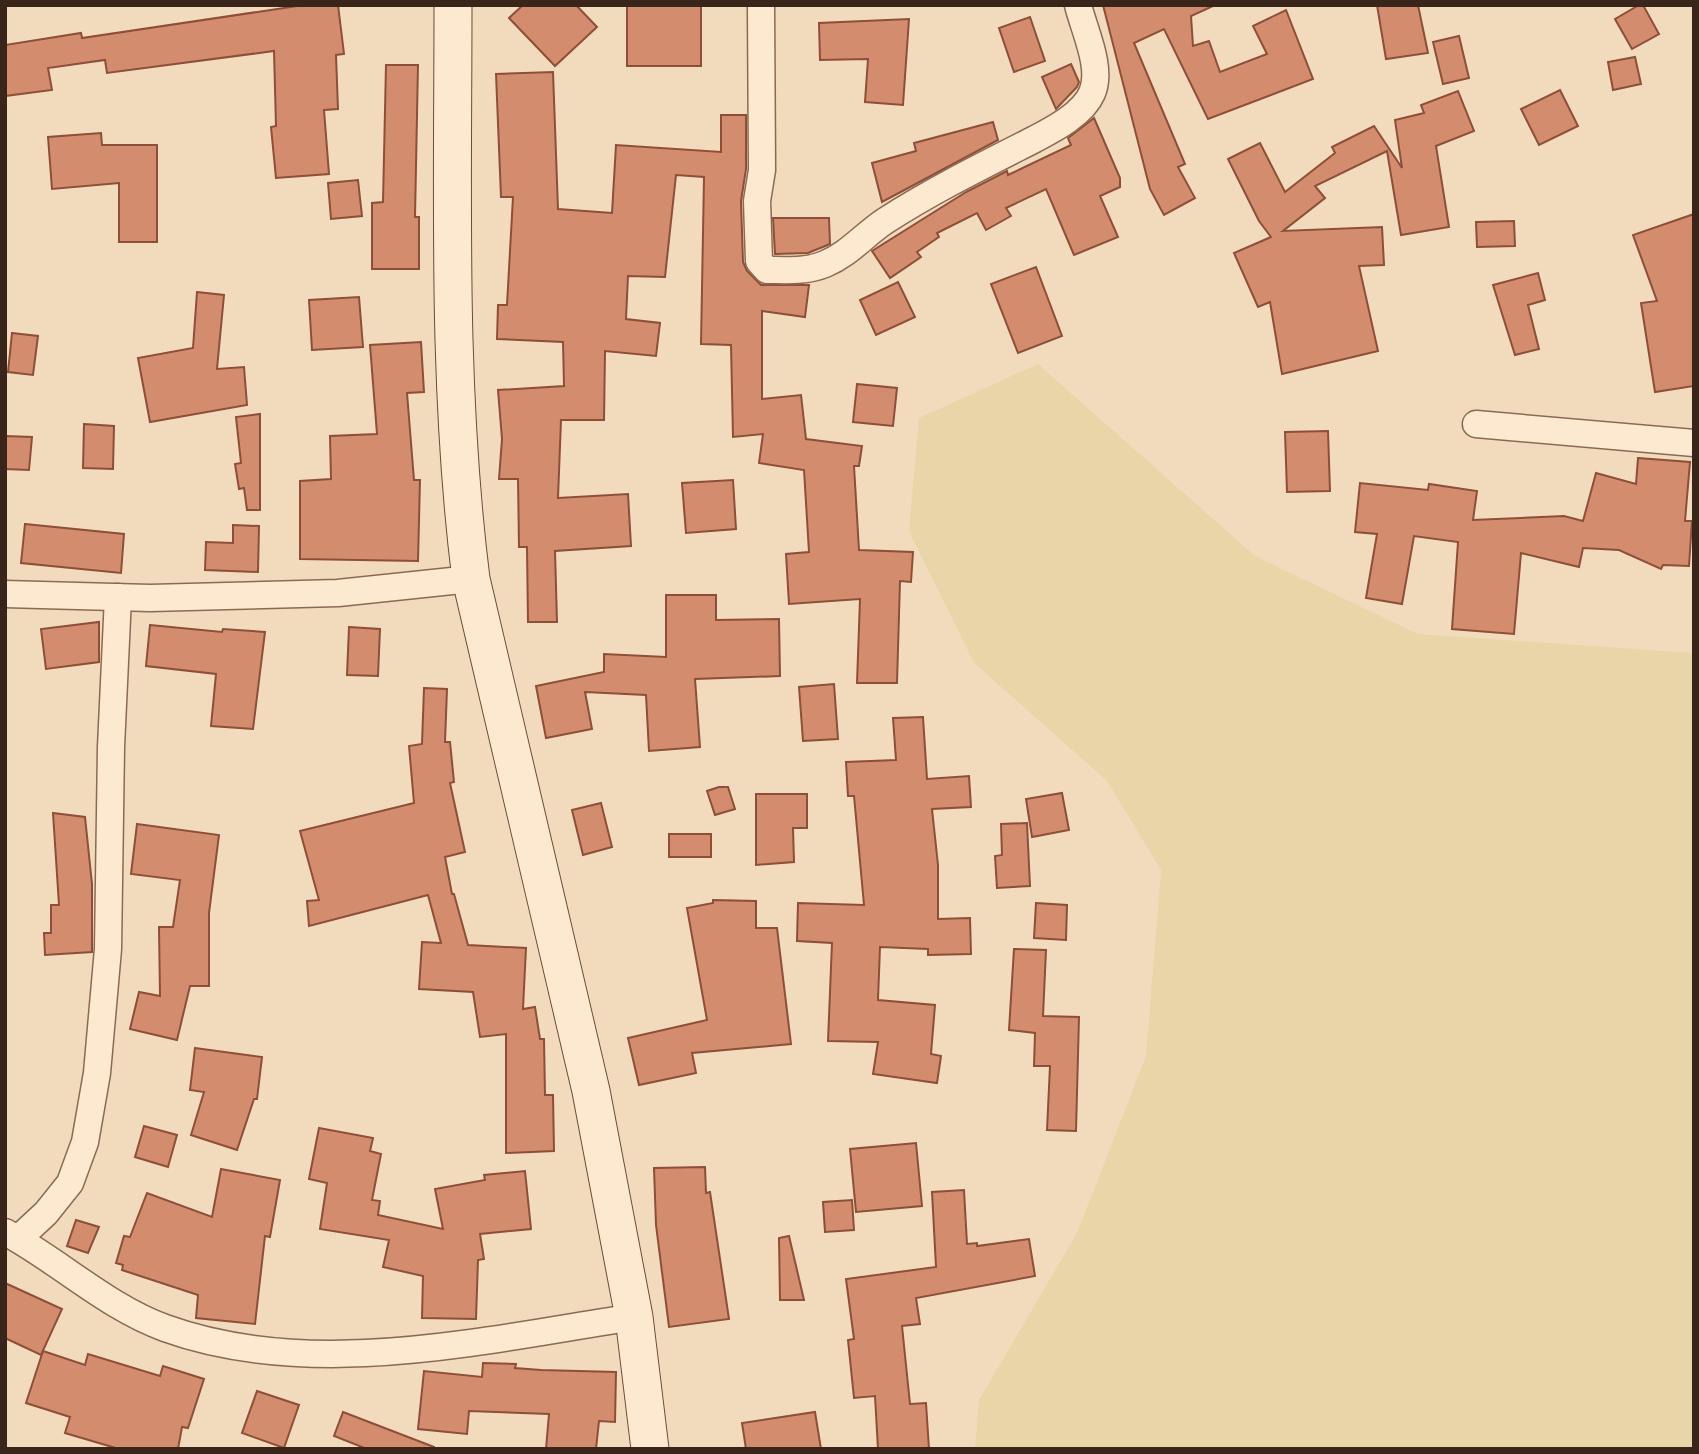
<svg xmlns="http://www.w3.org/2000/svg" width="1699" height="1454" font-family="'Crimson Pro',serif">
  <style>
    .farmland { fill: #e8d6a8 }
    .building { fill: #d48c6e; stroke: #8d4f37; stroke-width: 2 }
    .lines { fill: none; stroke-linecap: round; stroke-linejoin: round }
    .street-casing { stroke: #8b6a54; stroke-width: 29 }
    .secondary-casing { stroke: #6d4b37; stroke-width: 39 }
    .street { stroke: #fce9d0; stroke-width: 26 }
    .secondary { stroke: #fce9d0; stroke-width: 37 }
  </style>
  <rect width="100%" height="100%" fill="#f2dbbc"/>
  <!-- farmland -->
  <polygon class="farmland" points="1038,364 1255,556 1418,634 1694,653 1694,1449 975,1449 979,1400 1077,1233 1146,1056 1161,870 1107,781 974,663 909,531 919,418"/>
  <!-- building -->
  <g class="building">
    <polygon points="304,5 338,5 344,54 336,55 338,109 324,110 329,174 276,178 271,127 276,126 274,51 107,73 105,60 48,68 52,90 5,96 5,45 81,33 82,38"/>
    <polygon points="523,5 576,5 597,27 555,66 509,18"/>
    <rect x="627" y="5" width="74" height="61"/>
    <polygon points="1103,5 1215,5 1191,16 1193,46 1209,41 1220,72 1267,54 1253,26 1286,10 1313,79 1208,119 1164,29 1134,43 1185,164 1178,167 1195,198 1164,215 1150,189"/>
    <polygon points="1377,5 1418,5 1428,53 1386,59"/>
    <polygon points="1639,5 1643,5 1659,34 1632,49 1615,19"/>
    <polygon points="1030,17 1045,61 1014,72 999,28"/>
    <polygon points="909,19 903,105 865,102 868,59 820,60 819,23"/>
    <polygon points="1459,36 1469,78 1443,84 1433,42"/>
    <polygon points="1635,57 1641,84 1613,90 1608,62"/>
    <polygon points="1071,64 1079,82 1077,87 1056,109 1042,77"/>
    <polygon points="386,65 418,65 415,217 419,217 419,269 372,269 372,203 383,202"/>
    <polygon points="553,72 558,209 612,213 616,145 721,152 721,115 746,115 746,169 741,201 743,262 747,271 761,285 809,285 805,317 762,311 762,399 801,395 806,439 862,446 859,466 854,466 859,550 913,552 911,582 900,581 897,683 857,683 860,599 789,604 786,554 809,552 804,470 759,463 763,434 733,437 731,345 701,344 704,177 676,175 665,277 628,276 626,319 660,323 656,356 605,351 604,420 561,420 558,498 628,494 631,546 555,551 557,622 528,622 527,547 519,547 518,479 499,479 502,439 498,390 564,386 563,342 497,339 498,305 507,305 513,197 501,197 496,74"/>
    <polygon points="1560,90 1578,126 1539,145 1521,109"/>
    <polygon points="1458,91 1474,131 1436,146 1449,227 1401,235 1387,151 1315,186 1325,198 1283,231 1382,227 1384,265 1359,266 1378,351 1282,374 1270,302 1258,307 1234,253 1271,237 1259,221 1228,159 1260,143 1285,192 1335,153 1332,147 1374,126 1402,168 1395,120 1424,113 1421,105"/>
    <polygon points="1094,118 1120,178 1120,187 1100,196 1118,237 1074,255 1046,189 1006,208 1011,216 986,230 977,213 937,233 939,237 917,252 921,257 890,278 872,251 966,192 1007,171 1008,175 1071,145 1068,138"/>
    <polygon points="993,122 998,140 882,202 872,163 916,151 914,143"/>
    <polygon points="101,133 102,145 157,145 157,242 119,242 119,183 52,189 48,137"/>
    <polygon points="358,180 362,216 331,219 328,183"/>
    <polygon points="1694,214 1694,386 1655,392 1641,303 1657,301 1633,235"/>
    <polygon points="773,218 829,218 830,244 808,253 775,254"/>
    <polygon points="1514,221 1515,246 1477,247 1476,222"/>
    <polygon points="1036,267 1062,336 1018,353 991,284"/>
    <polygon points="1538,273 1545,300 1528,305 1539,349 1515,355 1493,285"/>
    <polygon points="898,282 915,317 876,335 860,300"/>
    <polygon points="197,292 224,295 217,369 244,367 247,405 150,422 138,358 193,348"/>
    <polygon points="359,297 363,347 312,350 309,300"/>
    <polygon points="12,333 38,336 33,375 8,372"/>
    <polygon points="421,342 424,392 407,393 414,480 420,480 418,561 300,559 300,481 331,479 330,436 377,434 370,345"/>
    <polygon points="857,384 897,388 893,426 853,422"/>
    <polygon points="260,414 260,510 247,510 244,488 239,489 235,464 241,463 236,417"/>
    <polygon points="84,424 114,426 113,469 83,468"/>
    <polygon points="1328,431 1330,491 1287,492 1285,432"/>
    <polygon points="5,436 32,437 29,470 5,469"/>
    <polygon points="1638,458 1690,462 1685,521 1692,521 1689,566 1663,565 1661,569 1619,550 1583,548 1579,567 1521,553 1514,634 1452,629 1458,542 1414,536 1402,604 1366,598 1377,534 1355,532 1360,483 1428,490 1429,484 1477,491 1473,520 1564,516 1583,521 1596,473 1636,484"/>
    <polygon points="733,480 736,529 686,533 682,483"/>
    <polygon points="25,524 124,534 121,573 21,563"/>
    <polygon points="233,525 259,526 258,572 205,570 206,542 233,543"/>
    <polygon points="666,595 716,595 716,620 779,619 780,676 695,679 700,747 649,751 646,695 585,692 592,729 546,738 536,686 604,672 604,654 666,657"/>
    <polygon points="99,622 99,662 46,669 41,629"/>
    <polygon points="150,625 222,632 223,629 265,632 253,729 211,726 216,674 146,666"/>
    <polygon points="349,627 380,629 378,676 347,675"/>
    <polygon points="834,684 838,739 803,741 799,687"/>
    <polygon points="424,688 447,689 445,742 450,742 454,782 450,783 465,852 445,857 452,894 454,894 468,945 526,948 523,1009 535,1007 540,1039 544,1039 545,1095 553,1095 554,1151 506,1153 506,1034 480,1037 473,992 419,989 422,942 441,943 428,895 309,926 307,901 319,900 300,831 414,803 409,746 422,744"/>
    <polygon points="923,717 927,779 969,776 971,807 932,809 938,865 938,919 970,918 971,954 928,955 928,949 880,947 878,1000 935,1005 931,1054 941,1056 937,1083 873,1074 878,1042 828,1041 832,943 797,941 798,903 864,905 854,796 848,796 846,762 896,760 893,718"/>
    <polygon points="719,787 728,787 735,809 715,815 707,791"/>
    <polygon points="1062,793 1069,830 1032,837 1026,799"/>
    <polygon points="756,794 807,794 807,828 793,828 794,862 756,865"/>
    <polygon points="601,803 612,847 583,855 572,810"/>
    <polygon points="53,813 85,817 92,884 92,952 45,955 44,933 51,933 51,905 59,905"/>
    <polygon points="1027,823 1030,886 997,888 995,856 1002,855 1001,824"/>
    <polygon points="137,824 219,835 209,913 209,986 190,986 177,1040 130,1029 139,992 160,996 159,927 173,927 180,880 131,874"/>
    <rect x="669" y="834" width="42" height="23"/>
    <polygon points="713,900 756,901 756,928 777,928 791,1044 692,1053 696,1073 639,1085 628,1038 707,1020 687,908 713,903"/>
    <polygon points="1036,903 1067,905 1066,940 1034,938"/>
    <polygon points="1014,949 1046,950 1043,1016 1079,1017 1076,1131 1047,1130 1050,1066 1034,1066 1035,1033 1009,1030"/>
    <polygon points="195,1048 262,1057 257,1099 254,1099 237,1150 191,1135 204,1092 190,1090"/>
    <polygon points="144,1126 177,1135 168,1167 135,1157"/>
    <polygon points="319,1128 373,1138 370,1151 381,1154 372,1200 380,1201 378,1215 443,1229 435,1189 485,1180 484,1175 525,1171 531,1229 480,1234 484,1259 478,1260 476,1319 422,1318 423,1276 383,1267 389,1240 320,1229 327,1183 309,1179"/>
    <polygon points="916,1143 922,1206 856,1212 850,1149"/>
    <polygon points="705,1167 706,1193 710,1192 729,1319 669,1327 656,1225 654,1168"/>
    <polygon points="221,1169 280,1180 270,1237 265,1236 255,1324 196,1318 198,1295 122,1270 123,1265 116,1263 124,1236 130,1237 147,1193 212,1217"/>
    <polygon points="964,1190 967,1244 977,1243 977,1246 1029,1239 1035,1276 916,1298 920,1324 902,1326 910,1404 926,1403 929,1449 878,1449 875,1396 854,1398 848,1340 854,1339 846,1279 936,1267 932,1192"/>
    <polygon points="852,1200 854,1230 825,1232 823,1202"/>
    <polygon points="76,1220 99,1227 88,1253 67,1246"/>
    <polygon points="789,1236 804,1300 780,1300 779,1238"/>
    <polygon points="5,1283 62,1309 41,1355 5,1338"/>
    <polygon points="43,1351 85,1365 88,1354 160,1376 163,1366 204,1379 188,1428 182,1427 178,1449 119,1449 65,1433 70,1417 26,1403"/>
    <polygon points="483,1363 516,1364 515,1368 541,1370 616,1372 615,1422 599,1421 596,1449 546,1449 549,1414 469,1411 467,1434 418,1429 424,1371 482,1377"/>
    <polygon points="257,1391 299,1405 284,1448 242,1433"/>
    <polygon points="343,1412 434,1447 434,1449 367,1449 334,1436"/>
    <polygon points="815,1412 821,1449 746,1449 742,1423"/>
  </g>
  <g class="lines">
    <!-- street casing -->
    <g class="street-casing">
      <g id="street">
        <path d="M761,5L762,170L757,201L759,261L767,270C786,270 806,272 825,264C849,254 864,235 885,221C933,190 984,165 1035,139C1054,129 1083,114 1092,93C1103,68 1084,30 1078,5"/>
        <polyline points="1476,424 1694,443"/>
        <polyline points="5,594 150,598 338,593 471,579"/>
        <path d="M5,1232C59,1261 107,1307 165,1328C312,1381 484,1340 634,1317"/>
        <polyline points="18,1239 46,1213 70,1183 85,1142 97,1073 108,949 111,747 118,597"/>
      </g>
    </g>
    <!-- secondary casing -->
    <g class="secondary-casing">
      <path id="secondary" d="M453,5C453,197 447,389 471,579L591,1091L634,1317L650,1449"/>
    </g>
    <!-- street -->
    <use href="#street" class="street"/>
    <!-- secondary -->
    <use href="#secondary" class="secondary"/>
  </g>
  <!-- border -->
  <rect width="1699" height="1454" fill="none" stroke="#39251a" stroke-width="14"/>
</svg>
